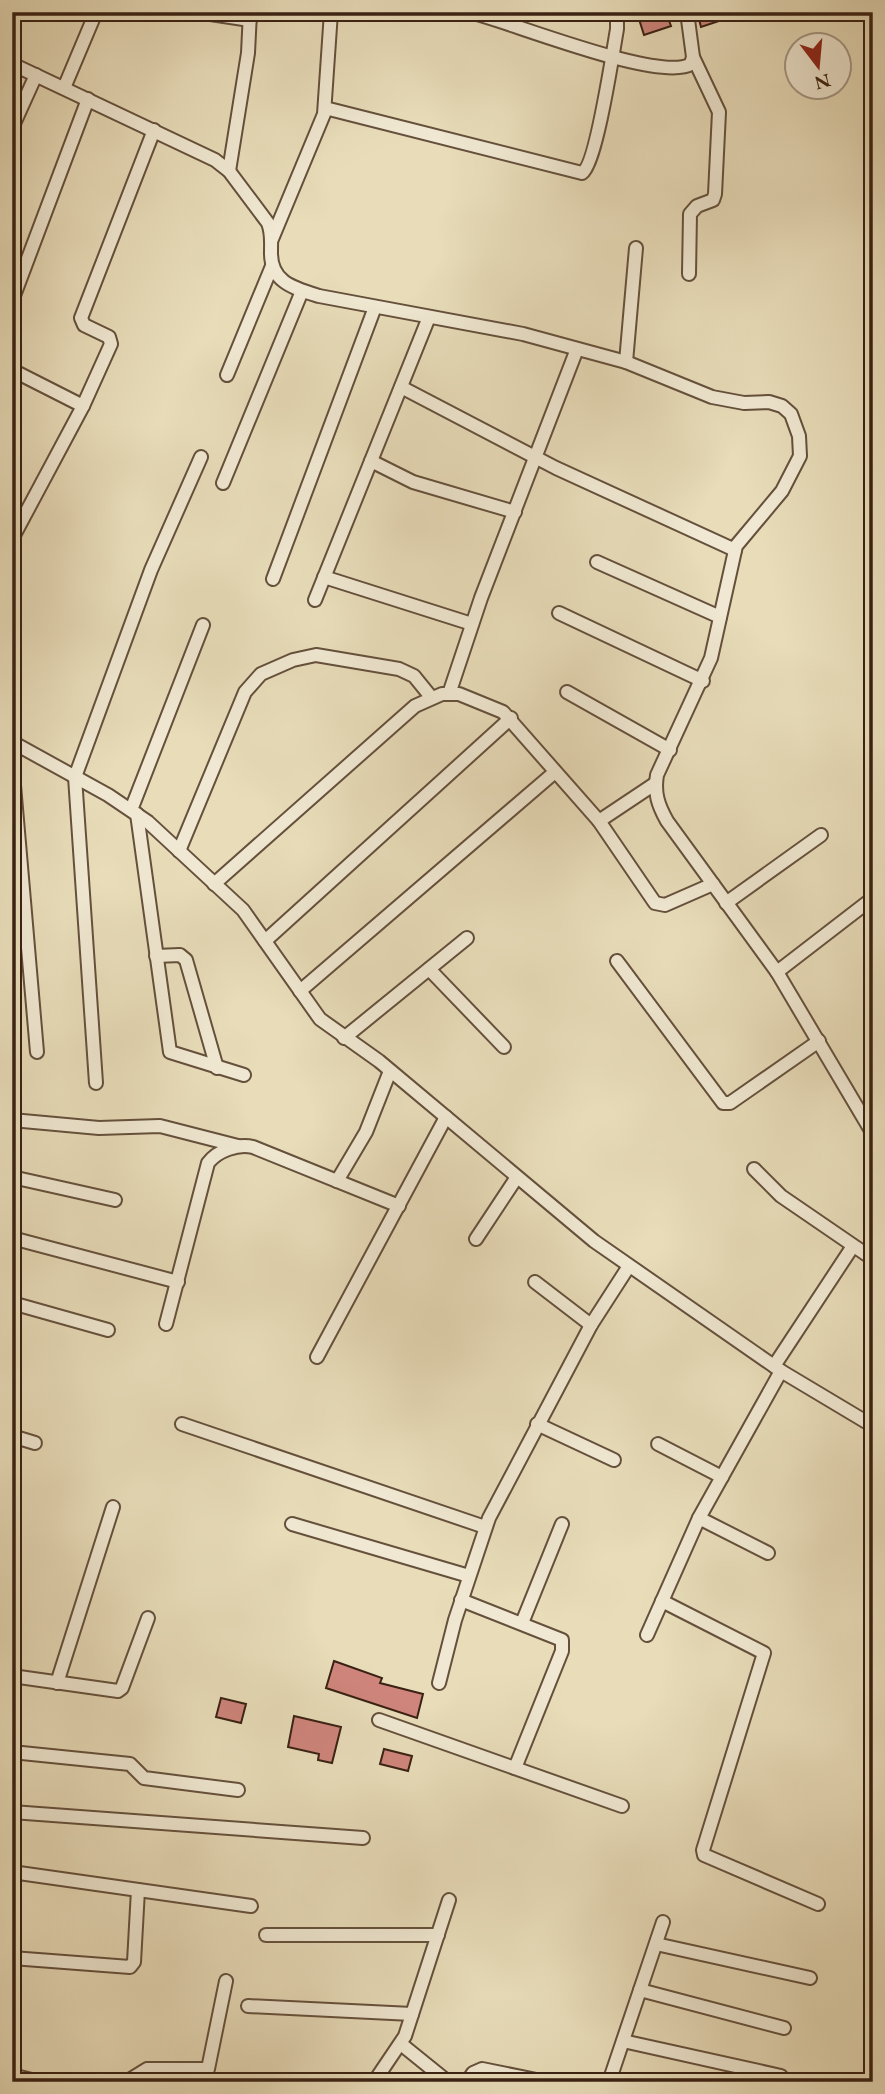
<svg xmlns="http://www.w3.org/2000/svg" width="885" height="2094" font-family="'EB Garamond',serif">
  <style>
    .building { fill: #cf857c; stroke: #392113; stroke-width: 2 }
    .lines { fill: none; stroke-linecap: round; stroke-linejoin: round }
    .minor-casing { stroke: #65503c; stroke-width: 16 }
    .minor { stroke: #f0e8d2; stroke-width: 12 }
  </style>
  <rect width="100%" height="100%" fill="#e8dcb9"/>
  <filter id="stains"><feTurbulence type="fractalNoise" baseFrequency=".00286" numOctaves="4"/><feColorMatrix values="0 0 0 0 .2 0 0 0 0 .09 0 0 0 0 .02 0 0 0 .5 -.17"/></filter>
  <radialGradient id="worn" r=".72"><stop offset=".6" stop-color="#630" stop-opacity="0"/><stop offset="1" stop-color="#630" stop-opacity=".3"/></radialGradient>
  <!-- building -->
  <g class="building">
    <polygon points="659,12 666,12 671,26 644,35 639,19"/>
    <polygon points="697,12 737,12 737,15 701,27"/>
    <polygon points="334,1661 382,1678 380,1683 423,1694 417,1718 326,1688"/>
    <polygon points="221,1698 246,1704 241,1723 216,1717"/>
    <polygon points="294,1716 341,1727 332,1763 318,1760 319,1754 288,1747"/>
    <polygon points="384,1749 412,1756 408,1771 380,1764"/>
  </g>
  <g class="lines">
    <!-- minor casing -->
    <g class="minor-casing">
      <g id="minor">
        <path d="M470,12C511,22 660,83 691,64L693,57L687,12"/>
        <polyline points="204,13 250,20"/>
        <path d="M12,64L215,160L229,171L268,223C272,233 271,240 271,251C270,282 293,288 319,296L523,334L626,362L712,397L744,403L769,402L782,406L791,414L799,436L800,456L782,491L736,546L711,658L657,775C654,793 658,805 667,821L777,972L873,1134"/>
        <polyline points="64,88 96,12"/>
        <path d="M325,108L582,173C596,165 613,52 617,29V12"/>
        <polyline points="12,128 36,75"/>
        <polyline points="229,171 248,53 250,12"/>
        <polyline points="272,239 324,114 331,12"/>
        <polyline points="689,274 690,214 697,206 713,200 715,194 719,112 693,57"/>
        <polyline points="12,301 88,99"/>
        <polyline points="626,362 636,248"/>
        <polyline points="12,370 83,406"/>
        <polyline points="227,375 272,266"/>
        <polyline points="401,387 556,468 735,550"/>
        <polyline points="371,461 413,482 515,512"/>
        <polyline points="223,483 302,291"/>
        <polyline points="12,539 83,406 111,344 109,337 84,325 81,318 154,130"/>
        <polyline points="597,562 720,617"/>
        <polyline points="324,577 472,624"/>
        <polyline points="273,579 375,307"/>
        <polyline points="315,600 429,317"/>
        <polyline points="559,613 703,681"/>
        <polyline points="567,692 670,750"/>
        <polyline points="449,694 481,598 577,349"/>
        <polyline points="12,742 108,795 148,822 243,910 320,1019 379,1061 594,1241 781,1371 873,1426"/>
        <polyline points="12,762 37,1052"/>
        <polyline points="131,810 203,625"/>
        <polyline points="137,814 170,1052 244,1075"/>
        <polyline points="599,821 655,903 665,905 713,884"/>
        <polyline points="179,851 245,692 261,674 293,660 316,655 399,669 414,676 431,697"/>
        <polyline points="214,884 415,706 442,694 459,694 503,712 599,821 656,783"/>
        <polyline points="726,903 821,835"/>
        <polyline points="265,941 511,718"/>
        <polyline points="156,956 180,955 186,960 217,1068"/>
        <polyline points="617,961 723,1103 730,1103 819,1041"/>
        <polyline points="429,969 504,1047"/>
        <polyline points="777,972 873,898"/>
        <polyline points="300,991 555,772"/>
        <polyline points="344,1038 467,938"/>
        <polyline points="96,1083 75,777 151,570 201,457"/>
        <polyline points="12,1120 99,1128 160,1126 238,1146"/>
        <polyline points="754,1169 781,1196 873,1259"/>
        <polyline points="12,1177 115,1200"/>
        <polyline points="337,1181 366,1132 390,1071"/>
        <polyline points="12,1238 178,1282"/>
        <polyline points="476,1239 517,1177"/>
        <polyline points="535,1282 591,1325"/>
        <polyline points="12,1303 108,1330"/>
        <path d="M166,1324L208,1163C217,1151 238,1143 253,1147L399,1206"/>
        <polyline points="317,1357 446,1117"/>
        <polyline points="774,1366 853,1246"/>
        <polyline points="182,1424 485,1527"/>
        <polyline points="537,1424 614,1460"/>
        <polyline points="12,1436 35,1443"/>
        <polyline points="658,1444 722,1477"/>
        <polyline points="699,1518 768,1553"/>
        <polyline points="292,1524 469,1576"/>
        <polyline points="461,1600 562,1640 562,1651 515,1768"/>
        <polyline points="662,1601 764,1653 703,1850 704,1855 818,1904"/>
        <polyline points="522,1623 562,1524"/>
        <polyline points="647,1635 699,1518 781,1371"/>
        <polyline points="12,1676 118,1691 122,1688 148,1618"/>
        <polyline points="57,1683 113,1507"/>
        <polyline points="439,1683 455,1620 489,1518 591,1325 629,1266"/>
        <polyline points="379,1720 622,1806"/>
        <polyline points="12,1752 130,1764 144,1778 238,1790"/>
        <polyline points="12,1812 363,1838"/>
        <polyline points="12,1872 251,1906"/>
        <polyline points="266,1935 438,1935"/>
        <polyline points="656,1944 810,1978"/>
        <polyline points="12,1958 130,1967 134,1962 138,1890"/>
        <polyline points="640,1990 784,2028"/>
        <polyline points="248,2006 412,2014"/>
        <polyline points="623,2041 781,2076"/>
        <polyline points="401,2044 448,2082"/>
        <polyline points="12,2075 39,2082"/>
        <polyline points="126,2082 147,2069 208,2069 226,1981"/>
        <polyline points="374,2082 405,2036 449,1900"/>
        <polyline points="467,2082 473,2073 482,2069 546,2082"/>
        <polyline points="609,2082 663,1922"/>
      </g>
    </g>
    <!-- minor -->
    <use href="#minor" class="minor"/>
  </g>
  <!-- margin -->
  <rect width="885" height="2094" fill="none" stroke="#e8dcb9" stroke-width="42"/>
  <rect x="14" y="14" width="857" height="2066" fill="none" stroke="#392113" stroke-width="3.5"/>
  <rect x="21" y="21" width="843" height="2052" fill="none" stroke="#392113" stroke-width="2"/>
  <!-- north arrow -->
  <g transform="translate(818 66) rotate(164)"><circle r="33" fill="#f0e8d2" stroke="#a79886" stroke-width="2"/>
  <path d="M0-5L12 26L0 18L-12 26Z" fill="#8f2418"/>
  <text y="-10" font-size="19" font-weight="bold" text-anchor="middle" fill="#392113">N</text>
  </g>
  <rect width="100%" height="100%" filter="url(#stains)"/>
  <rect width="100%" height="100%" fill="url(#worn)"/>
</svg>
